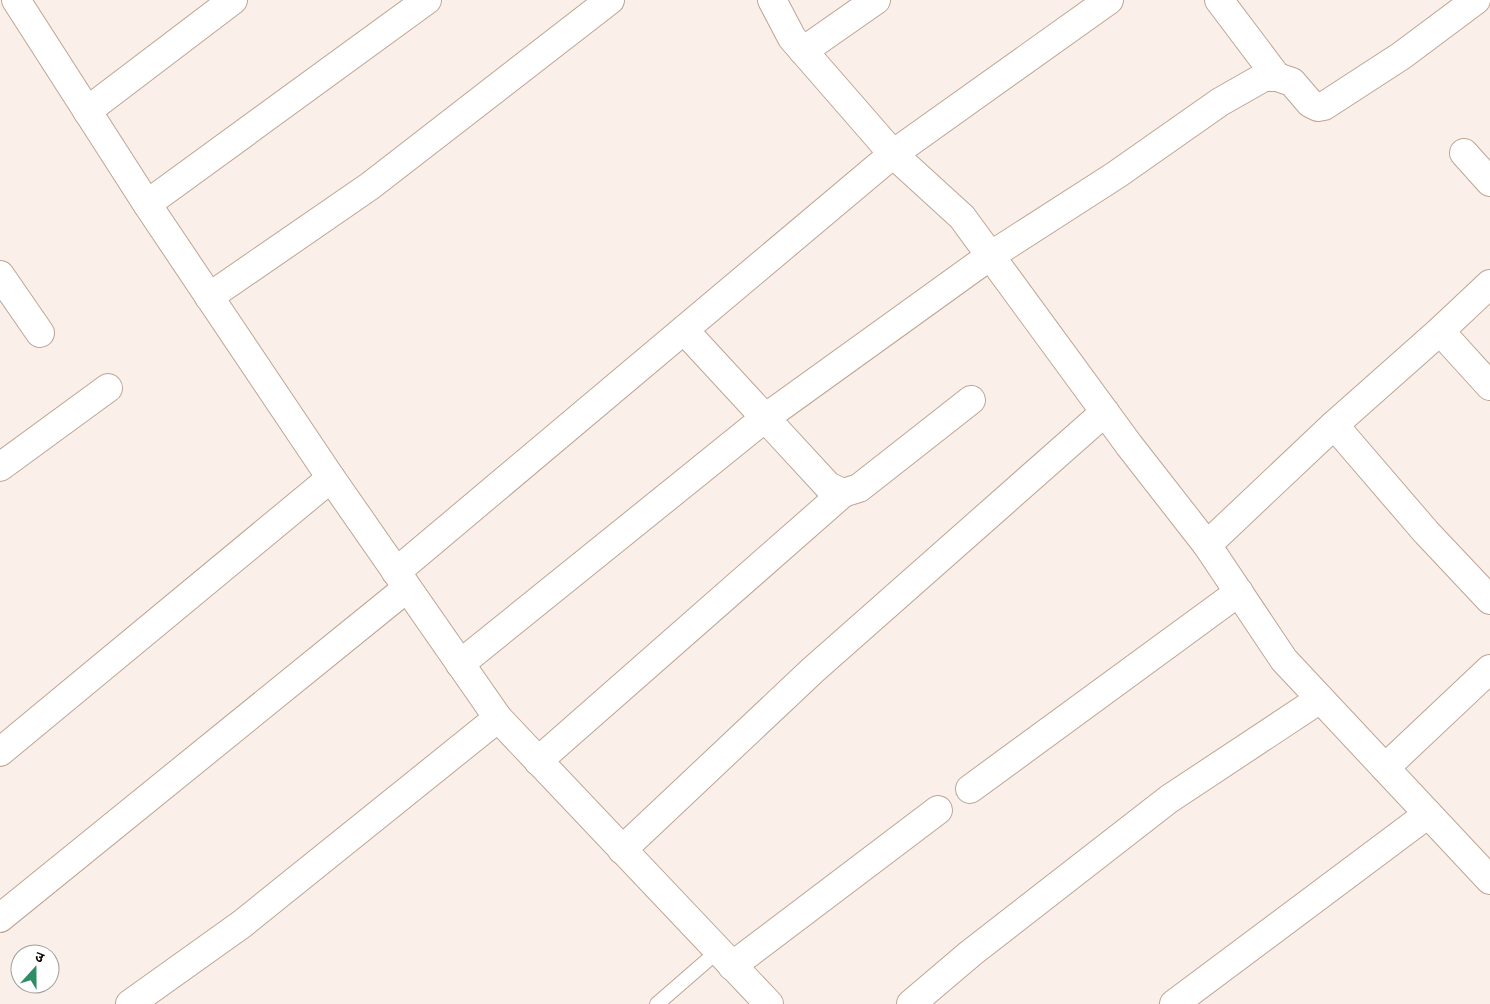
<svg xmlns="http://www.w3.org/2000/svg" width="1490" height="1004" font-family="Lato,'Noto Sans Devanagari',sans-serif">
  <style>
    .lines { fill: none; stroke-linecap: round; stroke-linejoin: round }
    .service-casing { stroke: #bea494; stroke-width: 16 }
    .minor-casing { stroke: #bea494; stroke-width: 30 }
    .service { stroke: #fff; stroke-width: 14 }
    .minor { stroke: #fff; stroke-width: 28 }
  </style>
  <rect width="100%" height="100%" fill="#fbf0e9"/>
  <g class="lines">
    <!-- service casing -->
    <g class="service-casing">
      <polyline id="service" points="657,1004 718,951"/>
    </g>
    <!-- minor casing -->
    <g class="minor-casing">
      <g id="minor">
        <polyline points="16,0 147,204 331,478 498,718 769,1004"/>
        <polyline points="772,0 792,38 893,154 962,217 1129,445 1207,545 1284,660 1490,880"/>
        <polyline points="1219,0 1277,77"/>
        <polyline points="803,51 876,0"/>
        <polyline points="87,111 233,0"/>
        <polyline points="1464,153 1490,182"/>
        <polyline points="147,204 427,0"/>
        <polyline points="0,275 40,333"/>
        <polyline points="209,297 370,186 610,0"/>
        <polyline points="684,330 828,486 843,493 859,488 971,400"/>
        <polyline points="1440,331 1490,386"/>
        <polyline points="1334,425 1426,532 1490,600"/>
        <polyline points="0,467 108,388"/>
        <polyline points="1207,545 1334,425 1440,331 1490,284"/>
        <polyline points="396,572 893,154 1109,0"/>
        <polyline points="460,664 765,418 990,256 1116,175 1220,102 1264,77 1277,77 1292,82 1310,103 1318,107 1324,106 1401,56 1476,0"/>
        <polyline points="0,752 331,478"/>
        <polyline points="538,761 843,493"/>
        <polyline points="1385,768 1490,669"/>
        <polyline points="970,789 1239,592"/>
        <polyline points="622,850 813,670 1105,412"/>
        <polyline points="0,918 407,588"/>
        <polyline points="732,966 938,810"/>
        <polyline points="130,1004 242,924 498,718"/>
        <polyline points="911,1004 971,953 1169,799 1320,699"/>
        <polyline points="1174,1004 1428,814"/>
      </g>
    </g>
    <!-- service -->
    <use href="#service" class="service"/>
    <!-- minor -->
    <use href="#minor" class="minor"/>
  </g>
  <!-- north arrow -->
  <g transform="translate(35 969) rotate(21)"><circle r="24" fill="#ffffff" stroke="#a09d9b"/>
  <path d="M0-4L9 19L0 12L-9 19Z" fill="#2f8d65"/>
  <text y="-8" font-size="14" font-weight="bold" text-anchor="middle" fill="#120a05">उ</text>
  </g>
</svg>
